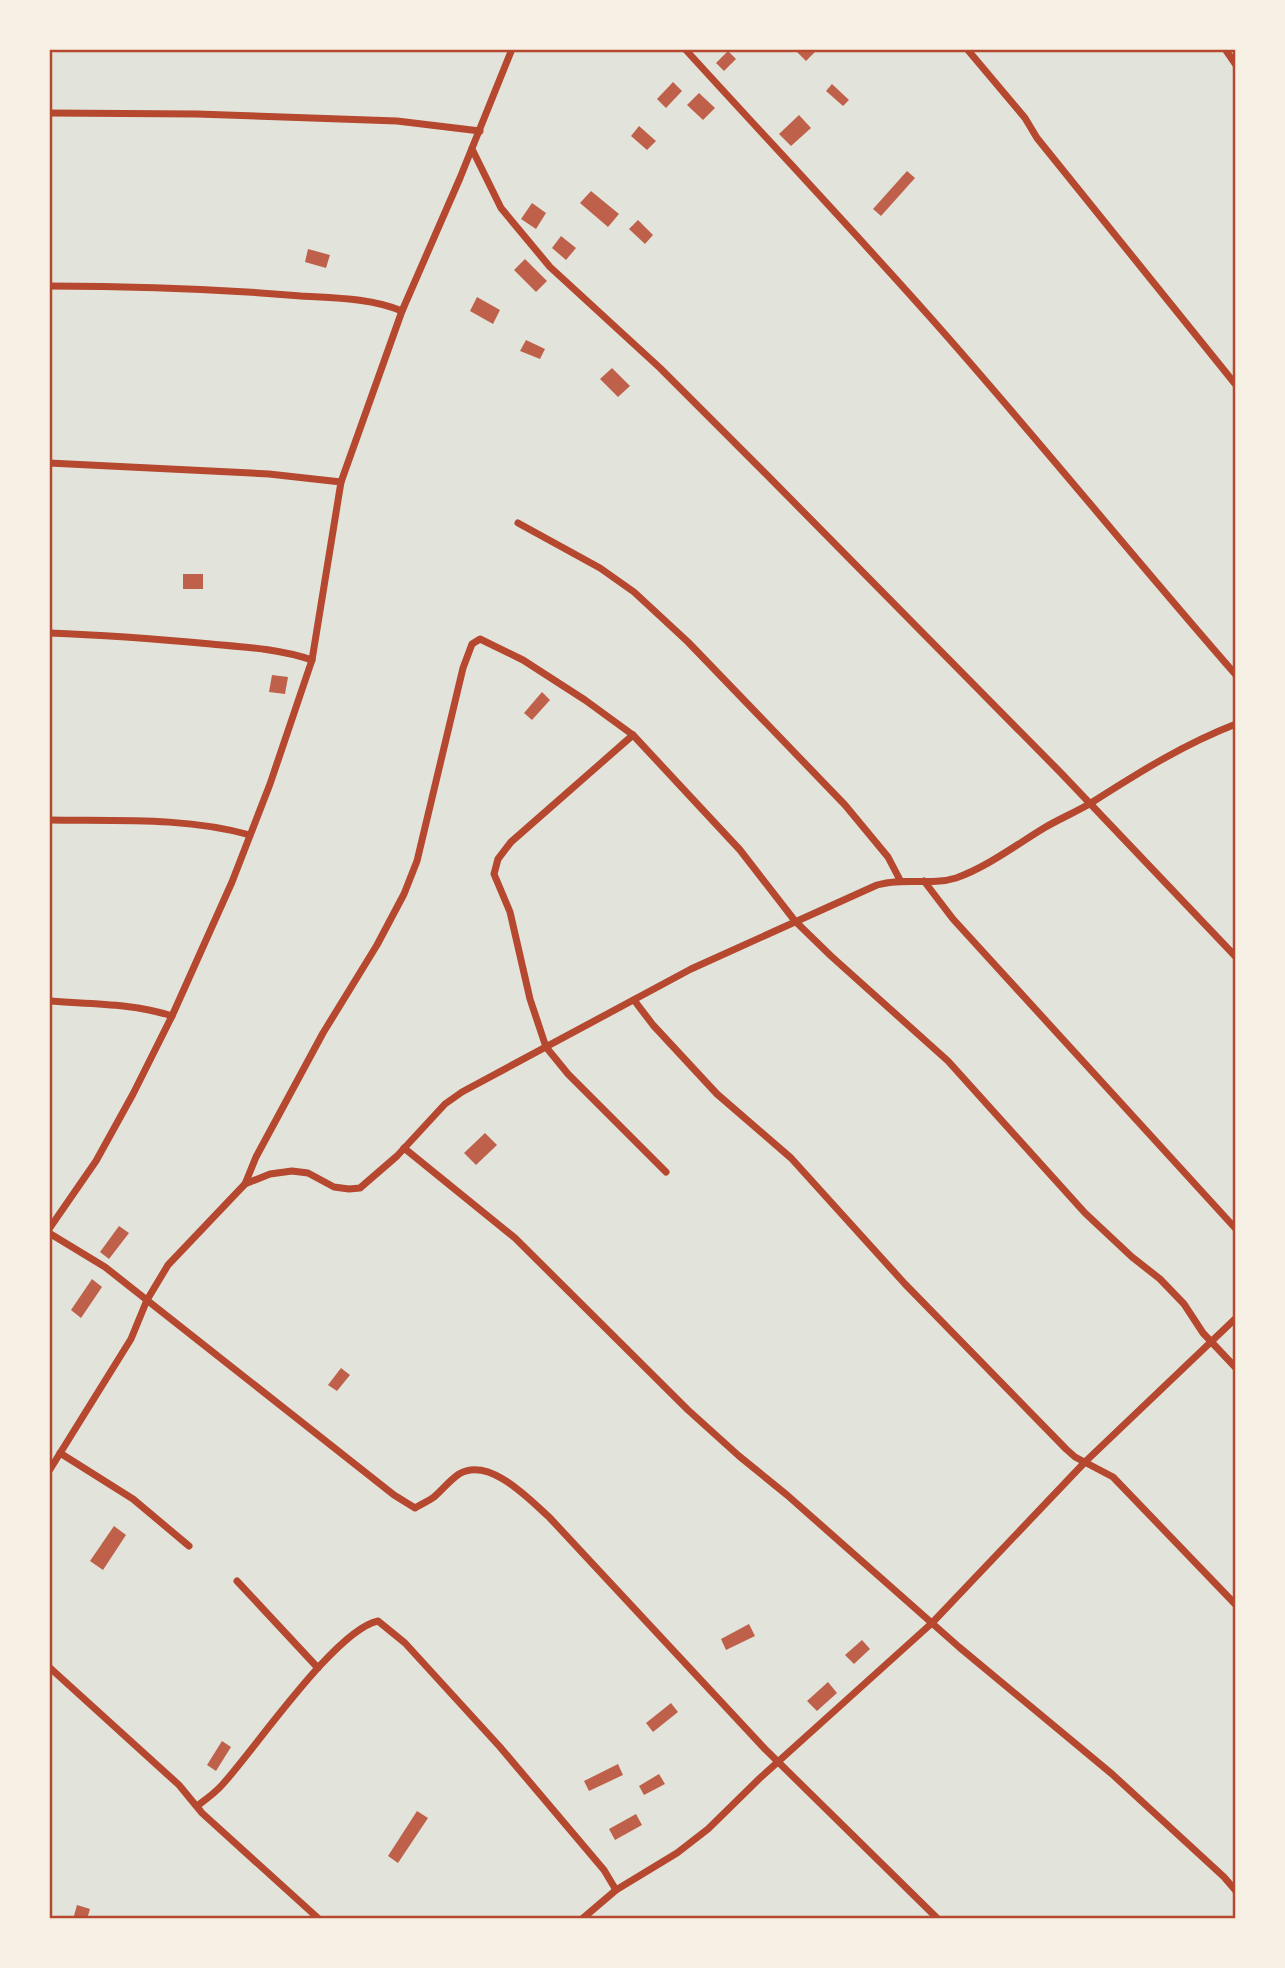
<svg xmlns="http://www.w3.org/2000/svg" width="1285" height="1968" font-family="'Sofia Sans Condensed',sans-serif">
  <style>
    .green { fill: #e2e4dc }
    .building { fill: #bf614a }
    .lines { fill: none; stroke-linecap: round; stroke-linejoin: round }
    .minor { stroke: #b5482f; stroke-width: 7 }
    .neatline { fill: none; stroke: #b5482f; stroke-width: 2.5 }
  </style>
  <rect width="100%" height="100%" fill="#f6efe4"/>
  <!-- green -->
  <rect class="green" x="49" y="49" width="1187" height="1870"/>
  <!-- building -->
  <g class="building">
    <polygon points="794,49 816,49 817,50 806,61"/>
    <polygon points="728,51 736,59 724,71 716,63"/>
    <polygon points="673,82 682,91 666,108 657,99"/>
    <polygon points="832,84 849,100 843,106 826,91"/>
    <polygon points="699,93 715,108 703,120 687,105"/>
    <polygon points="799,115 811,128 791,146 779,134"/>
    <polygon points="639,126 656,141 647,150 631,136"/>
    <polygon points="907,171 915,178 881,216 873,209"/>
    <polygon points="591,191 619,214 608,227 580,203"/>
    <polygon points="532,203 546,213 536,229 521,219"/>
    <polygon points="638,220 653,235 645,244 629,229"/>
    <polygon points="561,236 576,248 566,260 552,248"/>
    <polygon points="308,249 330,255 326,268 305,262"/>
    <polygon points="525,259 547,281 536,292 514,270"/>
    <polygon points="477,297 500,310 493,324 470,311"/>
    <polygon points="526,340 545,349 540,359 520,351"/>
    <polygon points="612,368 630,386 618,397 600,379"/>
    <rect x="183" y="574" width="20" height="15"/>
    <polygon points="272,675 288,677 285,694 269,692"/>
    <polygon points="542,692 550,700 532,720 524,713"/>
    <polygon points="485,1133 497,1145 476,1165 464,1153"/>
    <polygon points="119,1226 129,1233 109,1259 100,1252"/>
    <polygon points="92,1279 102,1287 81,1318 71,1310"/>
    <polygon points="341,1368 350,1375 337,1391 328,1385"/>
    <polygon points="114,1526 126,1535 103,1570 90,1561"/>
    <polygon points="749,1624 755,1636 726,1650 721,1639"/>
    <polygon points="862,1640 870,1649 854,1664 845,1655"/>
    <polygon points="828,1682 837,1693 817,1711 807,1701"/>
    <polygon points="671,1703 678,1712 653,1732 646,1723"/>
    <polygon points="222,1741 231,1747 216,1771 207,1765"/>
    <polygon points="618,1764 623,1775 589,1791 584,1781"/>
    <polygon points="659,1774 665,1784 644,1795 639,1786"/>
    <polygon points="417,1811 428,1818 398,1863 388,1856"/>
    <polygon points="636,1814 642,1825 615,1840 609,1829"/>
    <polygon points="77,1905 90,1909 87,1919 73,1919"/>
  </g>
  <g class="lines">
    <!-- minor -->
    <g class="minor">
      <path d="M685,49C766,138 849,226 929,316C1034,434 1132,556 1236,675"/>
      <polyline points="967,49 1025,118 1037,138 1236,385"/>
      <polyline points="1225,49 1236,65"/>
      <polyline points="49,113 197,114 397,121 480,131"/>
      <polyline points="472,149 501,208 550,267 660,368 767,475 1061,773 1236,957"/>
      <path d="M49,286C133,286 218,289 301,296C335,298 371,298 402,311"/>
      <polyline points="49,463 269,474 341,482"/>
      <polyline points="518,523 600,568 634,592 688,642 845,805 888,857 900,880"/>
      <path d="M49,633C103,635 157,639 211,644C245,647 280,649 312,660"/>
      <polyline points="633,735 511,842 498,859 494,874 510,912 530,999 546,1047 568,1074 666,1172"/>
      <path d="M49,820C115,821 186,817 250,835"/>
      <polyline points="924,881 953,919 1236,1229"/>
      <polyline points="634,1000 653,1025 717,1094 791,1158 905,1284 1066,1449 1075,1457 1113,1477 1236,1605"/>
      <path d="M49,1001C89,1004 133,1003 172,1016"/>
      <polyline points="404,1148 515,1238 688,1410 739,1456 787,1495 959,1647 1112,1774 1224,1877 1236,1891"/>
      <polyline points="245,1184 256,1157 323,1033 377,945 404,894 417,861 463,668 472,644 480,639 523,660 585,700 633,735 740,850 795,921 831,956 948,1061 1085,1213 1132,1257 1160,1279 1184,1304 1203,1333 1236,1368"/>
      <polyline points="49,1229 96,1161 133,1094 172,1016 232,882 270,784 312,660 341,482 402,311 460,178 512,49"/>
      <path d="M49,1233L105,1267L394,1495L415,1508C421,1504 429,1501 434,1497C442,1490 450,1480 459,1474C489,1456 529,1499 549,1517L765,1749L938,1919"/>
      <polyline points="60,1453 133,1499 189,1546"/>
      <path d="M49,1471L131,1339L147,1300L168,1265L245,1184L270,1174L292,1171L308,1173L334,1187L349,1189L360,1188L397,1156L445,1104L462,1092L691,969L877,885C903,877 931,886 956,878C987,867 1016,845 1044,828C1059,819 1076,812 1091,803C1138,773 1184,744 1236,724"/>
      <polyline points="237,1581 318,1668"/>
      <polyline points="49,1667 179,1785 202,1813 319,1919"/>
      <path d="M197,1806C205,1800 215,1793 222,1785C256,1748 335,1630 378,1621L405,1643L500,1747L604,1870L616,1890"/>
      <polyline points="582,1919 616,1890 677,1853 708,1829 760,1778 932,1623 1085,1462 1236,1318"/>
    </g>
  </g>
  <!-- border -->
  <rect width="1285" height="1968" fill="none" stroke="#f6efe4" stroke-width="102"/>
  <rect x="51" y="51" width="1183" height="1866" class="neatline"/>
</svg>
